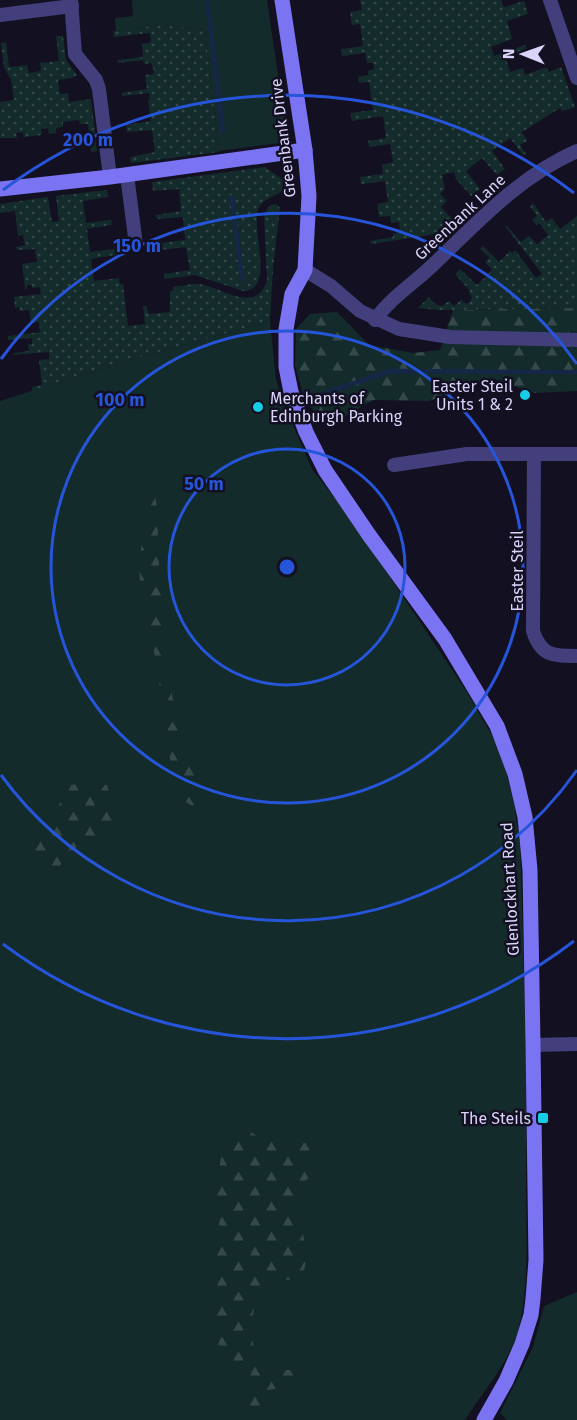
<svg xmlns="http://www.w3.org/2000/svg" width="577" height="1420" font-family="'Fira Sans',sans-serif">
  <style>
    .green { fill: #132b2b }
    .forest { fill: url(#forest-firs) }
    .garden { fill: url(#garden-dots) }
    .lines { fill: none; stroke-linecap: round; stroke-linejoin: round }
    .stream { stroke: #142747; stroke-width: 4.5 }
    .street { stroke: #433f7c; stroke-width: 14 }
    .secondary { stroke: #7b74f2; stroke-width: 15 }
    .ring { fill: none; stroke: #2655da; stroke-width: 3 }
    .poi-dot { fill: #16cce6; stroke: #131022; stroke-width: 2 }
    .labels { text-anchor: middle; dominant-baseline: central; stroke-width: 5; stroke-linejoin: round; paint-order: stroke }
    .street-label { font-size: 16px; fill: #dad4fb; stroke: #131022 }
    .poi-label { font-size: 16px; fill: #dad4fb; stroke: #131022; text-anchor: end }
    .centre { fill: #2655da; stroke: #131022; stroke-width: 3 }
    .ring-label { font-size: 18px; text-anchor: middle; font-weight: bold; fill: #2655da; stroke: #131022; stroke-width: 5; stroke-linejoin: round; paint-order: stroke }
  </style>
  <defs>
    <pattern id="forest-firs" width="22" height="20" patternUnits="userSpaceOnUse" patternTransform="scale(1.5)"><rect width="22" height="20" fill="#132b2b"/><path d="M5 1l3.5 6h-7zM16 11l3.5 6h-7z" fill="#35494b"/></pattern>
    <pattern id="garden-dots" width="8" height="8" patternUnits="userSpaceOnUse" patternTransform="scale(1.5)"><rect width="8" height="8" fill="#132b2b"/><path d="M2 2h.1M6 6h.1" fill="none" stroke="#35494b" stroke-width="1.8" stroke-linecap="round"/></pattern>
  </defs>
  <rect width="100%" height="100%" fill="#131022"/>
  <!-- green -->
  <g class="green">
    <polygon points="132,0 267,0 286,129 285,138 279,143 219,151 205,30 162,25 116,31 115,18 133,16"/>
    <path d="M270,321L276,379L285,407L312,469L347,514L416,616L467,692L494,739L505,768L514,804L520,844C524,958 527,1071 526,1185C526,1228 530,1295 517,1334C507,1365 482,1393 465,1420H0V401L126,361Z"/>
    <polygon points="577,1292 577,1420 507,1420 500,1413 533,1347 544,1306"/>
  </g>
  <!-- forest -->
  <g class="forest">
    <polygon points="577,308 577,391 534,393 492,378 429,401 373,400 327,427 305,400 295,366 296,329 310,314 337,312 369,345 413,353 440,350 453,310"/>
    <polygon points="154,490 157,507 159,569 166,665 183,749 195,777 200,793 201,801 197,805 192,806 186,802 175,781 163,728 160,687 152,640 141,598 139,565 148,491"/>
    <path d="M80,784L107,785L116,816L111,836L99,844H83L71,850L59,867L44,872C34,862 32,845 39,832C44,824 53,818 57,810C63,799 59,797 69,785Z"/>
    <path d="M240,1129C254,1130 254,1137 265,1140C279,1144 294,1143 308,1143C315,1150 320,1162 313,1172C308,1180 303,1180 300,1191C290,1220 321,1256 297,1280H262C252,1305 248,1337 258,1363L279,1370H297L299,1378L297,1386L267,1390L258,1409L257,1420H250V1406L237,1370L220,1351L214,1323L211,1285L220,1217L217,1192L218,1176L222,1151L229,1134Z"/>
  </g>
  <!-- garden -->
  <g class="garden">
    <polygon points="360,0 501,0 504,7 524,1 528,14 507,21 512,39 491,47 494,56 525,45 527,51 519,54 518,52 505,56 510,72 523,68 525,75 547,67 549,72 561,67 575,107 562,111 560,108 522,132 527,141 520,145 526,154 523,155 510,138 492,151 505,169 497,175 482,158 466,171 480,189 471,196 456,179 454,172 442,175 445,189 440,194 447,201 441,207 458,225 443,239 442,233 371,244 370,241 393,237 393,234 400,232 399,222 391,223 390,216 379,217 377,204 388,202 385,181 361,184 360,177 383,174 382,165 393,162 390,144 369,147 368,141 386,138 383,116 352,121 350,113 373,110 369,82 359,83 358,77 368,75 368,71 374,69 373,63 367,63 365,53 342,56 341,49 363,46 360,24 352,25 350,12 362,10"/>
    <polygon points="162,25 205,30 219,152 131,163 130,157 155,152 152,130 127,132 126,125 151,121 148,100 150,99 149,93 122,96 122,93 147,89 145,75 153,74 154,71 151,63 144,64 143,60 118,63 117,60 143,57 142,44 149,43 151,41 150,34 148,33 114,37 113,31"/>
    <polygon points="56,36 63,36 66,60 77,75 72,78 58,80 60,94 68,93 69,102 91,99 97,151 91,152 88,124 80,124 79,120 63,122 63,127 56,128 56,133 49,134 48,128 41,129 42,135 24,137 23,132 16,133 17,138 0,138 0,102 14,100 11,80 4,67 1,43 6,42 9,67 27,65 29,73 41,71 40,63 59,61"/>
    <path d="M265,167L283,180L282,191C275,197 264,198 259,207C249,227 277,290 243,291L195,275L164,279V274L190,270L186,247L161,250L160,243L185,240L183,217L157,219L156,215L181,211L179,189L153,191L152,182Z"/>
    <path d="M107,190L108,197L83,201L86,223L111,220L112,225L87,229L90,252L115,249L116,255L91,259L94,281L119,278L120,284H123L128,326L145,324L143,306H147L148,314L170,312V292L173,291V287C181,286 189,284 197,284C220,285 256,317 267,280L264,215L269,206L276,204L280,208L273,268L270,321L126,361L32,391V387L42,385L39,360L49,359V352L14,355V353L29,351L28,344H32V338L8,340V336L40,332L39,322L31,323L29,310L20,311L19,307L15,308L14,297L41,294L40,287L32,288V285H27V289H25L22,264L37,262L35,249L17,250L16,247L25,245L23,235L18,236L15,211L0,213V204L48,197L52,222L59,221L56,196Z"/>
    <polygon points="533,203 546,222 552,218 560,229 577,216 577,308 439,310 418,308 429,297 435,304 442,306 449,301 454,306 461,300 466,304 470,302 472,298 469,293 470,291 455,274 460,269 477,285 492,270 485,262 490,258 480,249 483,246 499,262 510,251 512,253 515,250 536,278 542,274 505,226 506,225 521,242 529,236 537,244 548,235 539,223 536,225 532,220 537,216 530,206"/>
  </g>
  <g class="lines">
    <!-- stream -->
    <g class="stream">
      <polyline points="207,0 223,132"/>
      <polyline points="232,197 242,279"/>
      <polyline points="305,400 390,371 577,372"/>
    </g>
    <!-- street -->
    <g class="street">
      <polyline points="71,0 75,54 96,80 99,89 110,177"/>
      <polyline points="550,0 577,78"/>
      <polyline points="0,15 72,6"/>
      <polyline points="127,175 136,245"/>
      <polyline points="305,270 331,286 360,311 399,329 450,337 577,340"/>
      <path d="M375,320C391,297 416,282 436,262C480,220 520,176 577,151"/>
      <path d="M534,454L533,631C541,656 553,656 577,656"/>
      <polyline points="394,465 467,454 577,454"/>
      <polyline points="533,1045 577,1044"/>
    </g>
    <!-- secondary -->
    <g class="secondary">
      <polyline points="282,0 305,150 309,196 305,270 292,294 286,329 286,367 291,392 306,432 325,470 369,535 445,639 497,726 515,774 525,817 530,870 533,1045 536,1260 533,1299 531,1315 522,1344 506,1381 484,1420"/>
      <polyline points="0,189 110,177 305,150"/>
    </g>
  </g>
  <!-- distance rings -->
  <g class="ring">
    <circle cx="287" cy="567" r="118"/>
    <circle cx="287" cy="567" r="236"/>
    <path d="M577 770A354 354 0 0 1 1 775M1 359A354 354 0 0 1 577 364"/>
    <path d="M574 941A472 472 0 0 1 3 944M3 190A472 472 0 0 1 574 193"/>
  </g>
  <!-- markers -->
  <g class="poi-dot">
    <circle cx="525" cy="395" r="6"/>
    <circle cx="258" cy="407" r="6"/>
    <rect x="537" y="1112" width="12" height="12" rx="3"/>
  </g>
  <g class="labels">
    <!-- street labels -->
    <g class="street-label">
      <text transform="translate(283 138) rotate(-97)">Greenbank Drive</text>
      <text transform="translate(460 217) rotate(-43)">Greenbank Lane</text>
      <text transform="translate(517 571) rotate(-90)">Easter Steil</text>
      <text transform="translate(510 889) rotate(-93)">Glenlockhart Road</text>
    </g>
    <!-- poi labels -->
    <g class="poi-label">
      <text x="513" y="386">Easter Steil<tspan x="513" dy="18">Units 1 &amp; 2</tspan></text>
      <text x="270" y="398" text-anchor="start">Merchants of<tspan x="270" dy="18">Edinburgh Parking</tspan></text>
      <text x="531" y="1118">The Steils</text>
    </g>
  </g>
  <circle cx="287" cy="567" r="9" class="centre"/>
  <g class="ring-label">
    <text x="88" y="146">200 m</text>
    <text x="137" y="252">150 m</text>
    <text x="120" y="406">100 m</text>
    <text x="204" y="490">50 m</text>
  </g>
  <!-- north arrow -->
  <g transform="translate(523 54) rotate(271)" stroke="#131022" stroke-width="4.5" paint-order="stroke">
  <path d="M0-4.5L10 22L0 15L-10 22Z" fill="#dad4fb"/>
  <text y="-9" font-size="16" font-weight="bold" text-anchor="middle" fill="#dad4fb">N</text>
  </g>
</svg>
